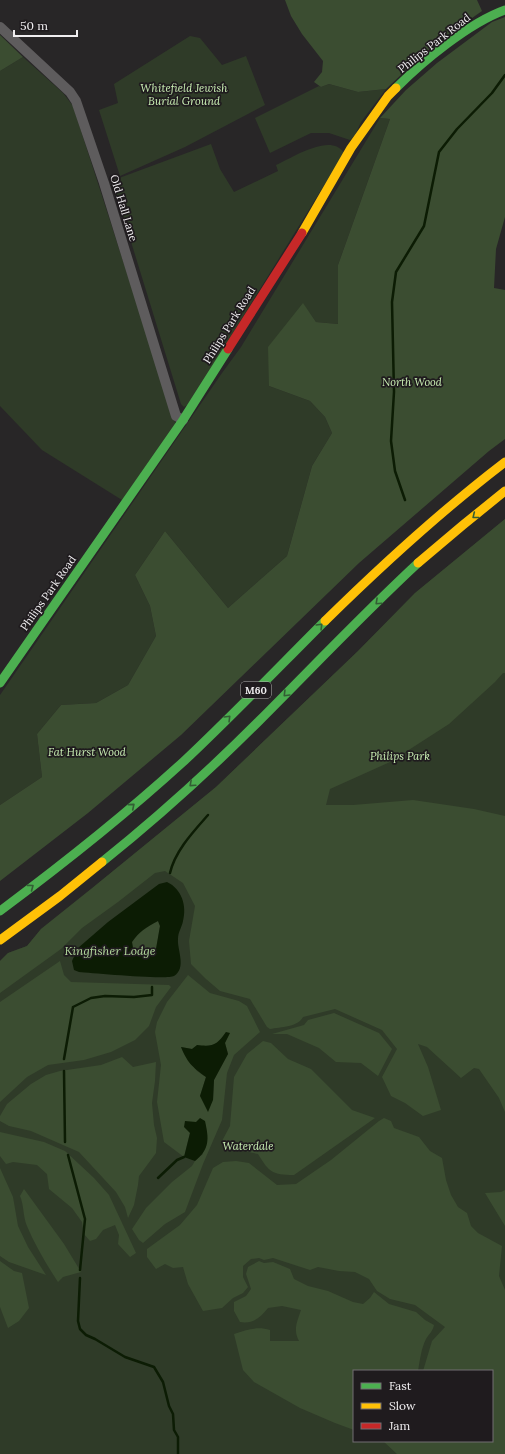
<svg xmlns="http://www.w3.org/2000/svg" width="505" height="1454" font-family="Lora,serif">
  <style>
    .green { fill: #2f3b28; fill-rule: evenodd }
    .forest { fill: #3b4d31; fill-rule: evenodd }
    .water { fill: #0c1c04; fill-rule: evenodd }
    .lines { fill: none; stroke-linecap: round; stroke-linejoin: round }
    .stream { stroke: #0c1c04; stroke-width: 2.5 }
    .street { stroke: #5e5c5d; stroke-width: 10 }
    .fast { stroke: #4caf50; stroke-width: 9 }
    .slow { stroke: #ffc107; stroke-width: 9 }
    .jam { stroke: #c62828; stroke-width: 9 }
    .oneway { stroke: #335e34 }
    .labels { text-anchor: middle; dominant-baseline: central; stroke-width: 3.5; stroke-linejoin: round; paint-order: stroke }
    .shield { fill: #1f1b1e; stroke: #b1afb1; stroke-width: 1 }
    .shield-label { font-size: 10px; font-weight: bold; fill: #f0eef0 }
    .street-label { font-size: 11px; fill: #f0eef0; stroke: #1f1b1e }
    .park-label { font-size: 11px; font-style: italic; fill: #cbf1b5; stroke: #1f1b1e }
    .water-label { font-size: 12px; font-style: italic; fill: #b2d89c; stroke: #1f1b1e }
  </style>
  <rect width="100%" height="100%" fill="#282627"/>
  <!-- green -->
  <g class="green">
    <polygon points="190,36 200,38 222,65 246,56 265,105 185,147 120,176 99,110 118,103 114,84"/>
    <polygon points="23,57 63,93 73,106 176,425 122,500 42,450 0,406 0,71"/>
    <polygon points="329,84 358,92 386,89 361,122 355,135 350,140 329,133 311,133 270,153 255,118 319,86 321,87"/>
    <polygon points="380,118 390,119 338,265 338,324 316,322 303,304 269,386 310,401 325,417 332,433 312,466 287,556 228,608 165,531 135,575 150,606 156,636 128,685 96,703 61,705 37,734 42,777 0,805 0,695 222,373 241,347"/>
    <path d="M211,144L220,169L234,192L278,171L276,165C292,158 331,132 344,153L189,404L184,407L181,404L120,206L111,181Z"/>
    <path d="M505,519V1454H0V961L8,953L27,946L41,929L91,889L216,787L358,651L415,593ZM354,1371H492V1441H354Z"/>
  </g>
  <!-- forest -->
  <g class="forest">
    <polygon points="285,0 477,0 482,11 445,37 421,56 386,89 358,92 329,84 321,87 314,82 322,72 323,61 302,34 291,16"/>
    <polygon points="505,17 505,217 496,249 494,288 505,290 505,439 489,451 359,563 181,735 88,813 0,881 0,805 42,777 37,734 61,705 96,703 128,685 156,636 150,606 135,575 165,531 228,608 287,556 312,466 332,433 325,417 310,401 269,386 268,347 303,303 316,322 338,324 338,265 390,119 380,118 406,90 437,63 492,22"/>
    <polygon points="0,35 23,57 0,71"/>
    <path d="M505,519V673H503L495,682L449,724L390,762L330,789L326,805H353L413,800L474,809L505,816V1112L499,1098L479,1069L474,1068L461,1078L427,1047L418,1044L428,1067L441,1110L423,1116L405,1103L391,1096L383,1079L382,1077L397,1049L382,1030L335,1009L303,1017C298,1027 281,1027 270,1029L267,1027L250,999L220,991L206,979L191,964L189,941L195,906L183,883L165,871L155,873L118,902L82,928L61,949L0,993V961L8,953L27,946L41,929L91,889L216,787L358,651L415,593Z"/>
    <path d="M158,921L160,926L156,949L150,951L133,949L132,942C139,932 146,927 158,921Z"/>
    <polygon points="60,961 64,975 71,982 169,985 171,987 156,1007 149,1026 135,1040 111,1052 84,1060 48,1065 27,1077 0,1102 0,1002"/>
    <path d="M188,975L210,993L239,1001L247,1006L260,1032L234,1055L227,1073L222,1120L203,1164L185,1212L165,1224L143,1243L139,1240L132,1229L146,1208L172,1182L192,1166L195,1161L203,1154L190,1133L184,1157L164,1142L157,1102L161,1065L155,1032L157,1022L167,1002ZM226,1032L225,1043L228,1054L214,1080L213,1100L200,1096L206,1077L197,1071L181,1047L192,1049L197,1046C213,1047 217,1045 226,1032Z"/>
    <polygon points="334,1013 379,1033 392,1049 378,1076 361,1063 336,1062 319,1048 287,1034 272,1034 304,1025 308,1020"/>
    <path d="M263,1041L271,1043L288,1059L311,1069L352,1110L375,1118L294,1175C272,1175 269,1172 258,1154L239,1150L225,1149L222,1141L230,1126L234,1077L247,1054Z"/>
    <polygon points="122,1057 133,1067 156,1062 155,1081 152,1103 154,1125 157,1138 156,1153 139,1176 138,1185 134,1205 128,1218 125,1207 116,1192 79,1152 31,1131 9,1126 0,1121 0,1116 7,1104 31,1084 46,1075 60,1071 101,1065"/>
    <polygon points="384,1118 391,1121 394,1128 419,1137 430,1151 442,1158 446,1180 451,1195 458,1207 467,1213 471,1226 478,1233 502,1246 499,1276 505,1290 505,1454 397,1454 383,1441 492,1441 492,1371 423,1371 432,1341 445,1327 415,1305 390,1299 377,1291 369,1279 355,1272 339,1271 318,1267 310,1270 273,1258 264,1260 259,1258 251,1259 243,1266 243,1277 248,1287 243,1293 233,1298 222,1308 203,1311 188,1284 183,1267 173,1268 165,1264 156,1269 147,1257 147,1249 180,1225 197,1205 213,1168 223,1162 236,1161 249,1163 277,1185 296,1184 331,1160 379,1121"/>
    <polygon points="0,1132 44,1142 65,1151 94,1178 109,1195 136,1253 130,1257 118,1244 119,1235 115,1225 103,1230 96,1239 90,1241 84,1234 82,1222 72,1208 49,1189 47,1174 37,1165 13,1162 6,1164 0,1156"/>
    <polygon points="0,1168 13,1197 18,1226 28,1247 46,1275 9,1262 0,1256"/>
    <path d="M24,1189L64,1244L81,1272L63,1277L58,1282C48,1267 34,1243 27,1226C23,1217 24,1205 20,1196Z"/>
    <polygon points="505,1190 505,1226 485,1193 501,1192"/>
    <polygon points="0,1261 14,1271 22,1273 29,1308 19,1321 8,1328 0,1307"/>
    <path d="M259,1261L264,1263L273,1262L290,1269L294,1279L308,1286L328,1291L353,1302L363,1304L370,1298L374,1292L389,1304L416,1312L425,1320L434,1325C433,1331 429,1334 426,1339C421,1349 420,1360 418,1371H354V1430L335,1423L300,1408L254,1382L243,1370L234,1334C246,1330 257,1326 270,1330V1341H299C293,1330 297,1322 301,1310L282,1306L268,1308C260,1318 253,1324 240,1322L234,1311V1302L246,1296L251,1289L246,1274L248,1267Z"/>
  </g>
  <!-- water -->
  <g class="water">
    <path d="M167,882C182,889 187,906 183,921C182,927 178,932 178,939C177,950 187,968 174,976C166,980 93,973 79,972L74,970L72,961L78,948L108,922L159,884ZM158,921L160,926L156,949L150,951L133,948L132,942C139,932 146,927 158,921Z"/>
    <path d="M226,1032L230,1033L225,1043L228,1054L214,1080L213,1100L208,1112L200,1096L206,1077C192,1067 187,1062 181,1047L192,1049L197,1045C213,1047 217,1045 226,1032Z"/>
    <path d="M200,1118L205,1121C209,1139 210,1149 195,1161L184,1157L190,1133L184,1127L185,1121L196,1122Z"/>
  </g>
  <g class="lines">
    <!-- stream -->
    <g class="stream">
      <polyline points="405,500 395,471 391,441 394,392 392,302 396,272 424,226 439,152 457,129 492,93 505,75"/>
      <path d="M170,873C175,851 193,832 208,815"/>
      <polyline points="64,1059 73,1007 91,998 105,996 134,997 152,995 152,987"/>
      <polyline points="64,1071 65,1142"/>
      <polyline points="68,1155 85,1219 80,1270"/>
      <polyline points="158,1178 177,1160 184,1157"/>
      <polyline points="80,1278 78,1321 80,1329 86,1335 95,1339 125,1357 154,1367 163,1382 169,1406 173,1414 174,1430 178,1437 178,1454"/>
    </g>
    <!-- street -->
    <polyline class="street" points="0,27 70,92 76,101 104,183 176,416 183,420"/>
    <!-- fast -->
    <g class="fast">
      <path d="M396,88C423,61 469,23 505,10"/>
      <polyline points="0,683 183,420 228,349"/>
      <path d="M102,862C157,818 209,771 259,721C312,668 363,614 418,563"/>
      <path d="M0,911C63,864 125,815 183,762C232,716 278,668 325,621"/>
    </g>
    <!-- slow -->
    <g class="slow">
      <polyline points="302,233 351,148 388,96 396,88"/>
      <polyline points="418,563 463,525 505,491"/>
      <path d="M325,621C382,565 441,511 505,462"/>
      <polyline points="0,940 60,896 102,862"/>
    </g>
    <!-- jam -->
    <polyline class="jam" points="228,349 302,233"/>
  </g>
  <!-- one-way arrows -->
  <defs><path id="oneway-chevron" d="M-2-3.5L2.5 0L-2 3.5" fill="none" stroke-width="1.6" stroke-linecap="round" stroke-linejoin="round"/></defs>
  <g class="oneway">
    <use href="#oneway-chevron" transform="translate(475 516) rotate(141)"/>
    <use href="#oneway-chevron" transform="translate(378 602) rotate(137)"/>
    <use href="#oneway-chevron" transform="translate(320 626) rotate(-45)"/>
    <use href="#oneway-chevron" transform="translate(286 694) rotate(135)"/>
    <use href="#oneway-chevron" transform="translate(228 718) rotate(-45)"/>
    <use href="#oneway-chevron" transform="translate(192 784) rotate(138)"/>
    <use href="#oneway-chevron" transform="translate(132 806) rotate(-40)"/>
    <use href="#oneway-chevron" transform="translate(31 887) rotate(-37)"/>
  </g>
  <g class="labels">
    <!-- shield labels -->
    <rect class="shield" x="241" y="682" width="30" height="16" rx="3"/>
    <g class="shield-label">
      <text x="256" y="690">M60</text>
    </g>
    <!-- street labels -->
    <g class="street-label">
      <text transform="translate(434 43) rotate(-38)">Philips Park Road</text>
      <text transform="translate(124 208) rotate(73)">Old Hall Lane</text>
      <text transform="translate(229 325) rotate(-58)">Philips Park Road</text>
      <text transform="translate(48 593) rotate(-55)">Philips Park Road</text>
    </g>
    <!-- park labels -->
    <g class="park-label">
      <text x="184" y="88">Whitefield Jewish<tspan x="184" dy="13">Burial Ground</tspan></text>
      <text x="412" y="382">North Wood</text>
      <text x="87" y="752">Fat Hurst Wood</text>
      <text x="400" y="756">Philips Park</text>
      <text x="248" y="1146">Waterdale</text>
    </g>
    <!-- water labels -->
    <g class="water-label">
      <text x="110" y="950">Kingfisher Lodge</text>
    </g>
  </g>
  <!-- legend -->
  <rect x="353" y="1370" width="140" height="72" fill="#1f1b1e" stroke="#736f72"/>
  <rect x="361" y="1383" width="20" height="6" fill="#4caf50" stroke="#736f72"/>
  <text x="389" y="1390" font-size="12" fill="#f0eef0">Fast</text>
  <rect x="361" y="1403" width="20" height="6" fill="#ffc107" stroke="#736f72"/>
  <text x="389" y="1410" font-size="12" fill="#f0eef0">Slow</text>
  <rect x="361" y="1423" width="20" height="6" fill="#c62828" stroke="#736f72"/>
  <text x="389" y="1430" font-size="12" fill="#f0eef0">Jam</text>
  <!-- scale -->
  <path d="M14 30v6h63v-6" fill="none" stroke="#f0eef0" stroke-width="2"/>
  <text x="20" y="30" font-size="12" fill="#f0eef0" stroke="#1f1b1e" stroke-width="3" paint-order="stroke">50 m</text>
</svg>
